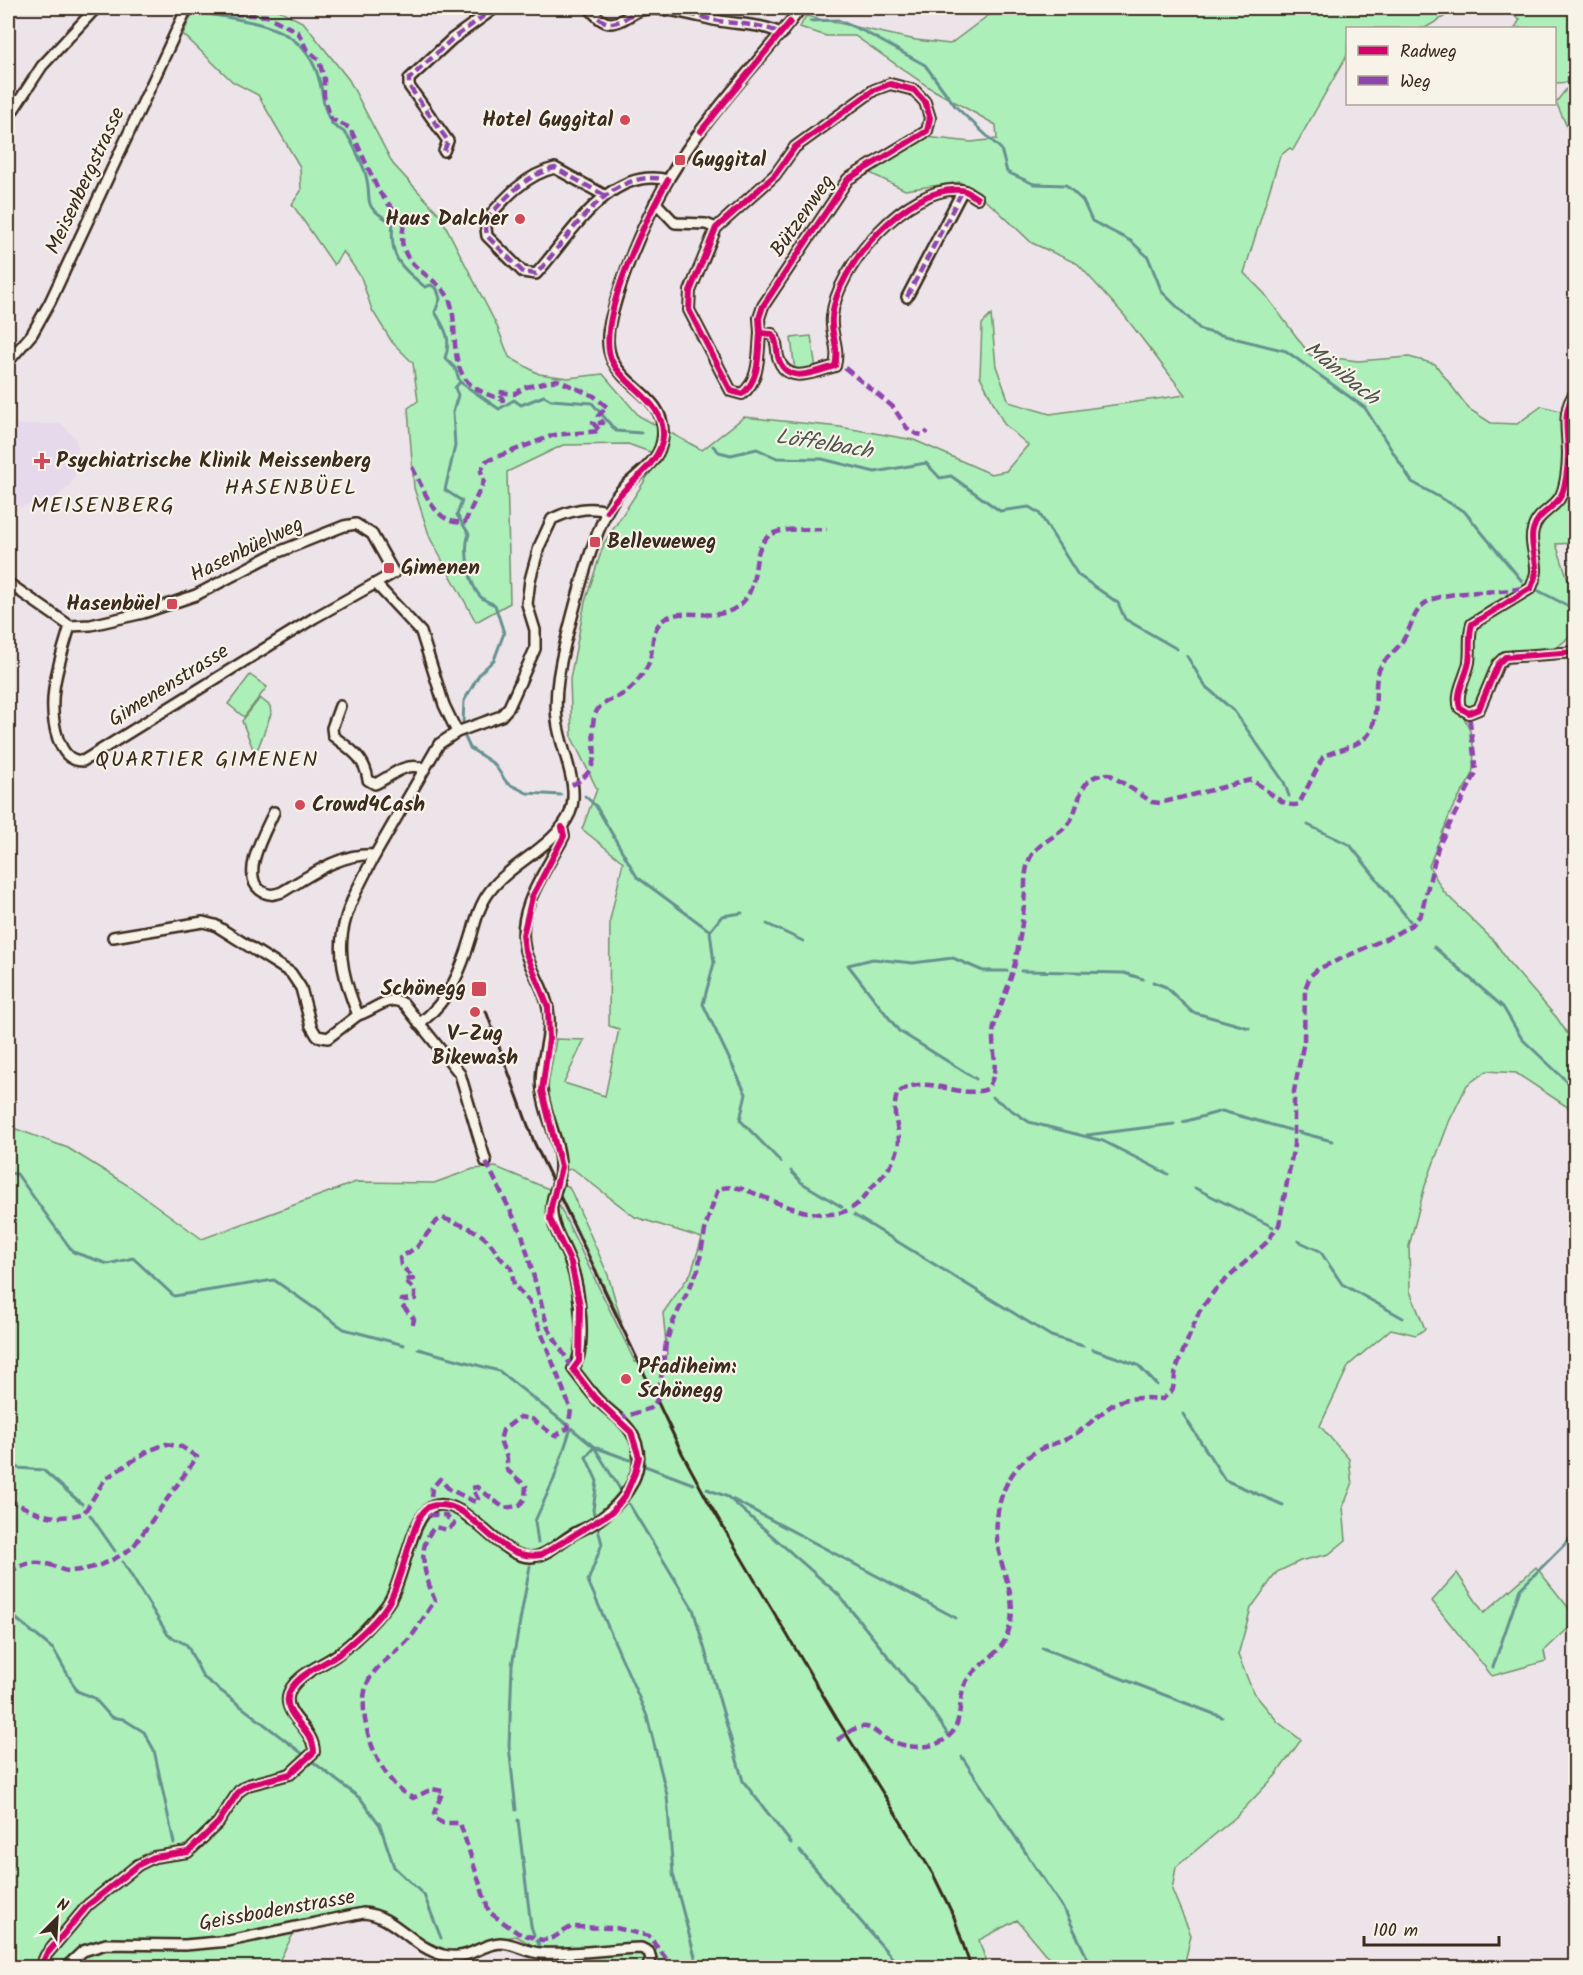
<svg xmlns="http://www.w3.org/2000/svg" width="1583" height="1975" font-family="Kalam,sans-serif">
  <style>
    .built { fill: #e6d9ec }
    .green { fill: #acefb9; stroke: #748c6c; stroke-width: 1.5 }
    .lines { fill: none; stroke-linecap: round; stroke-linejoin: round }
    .stream { stroke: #66918f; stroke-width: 3 }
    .street-casing { stroke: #3b2a1e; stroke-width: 14 }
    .street { stroke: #f7f3e8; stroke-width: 9 }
    .rail { stroke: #3b2a1e; stroke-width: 3 }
    .street-bridge-casing { stroke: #3b2a1e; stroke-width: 14; stroke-linecap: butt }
    .street-bridge { stroke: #f7f3e8; stroke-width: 9 }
    .quiet { stroke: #8e44ad; stroke-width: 4.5; stroke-dasharray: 9 4.5; stroke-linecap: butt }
    .cycleway-casing { stroke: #f7f3e8; stroke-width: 10 }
    .cycleway { stroke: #d6006c; stroke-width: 6 }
    .poi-dot { fill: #d1495b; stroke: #f7f3e8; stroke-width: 2 }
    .labels { text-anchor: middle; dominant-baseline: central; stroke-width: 4.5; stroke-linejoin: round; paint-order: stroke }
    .poi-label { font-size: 21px; font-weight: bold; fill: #3b2a1e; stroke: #f7f3e8; text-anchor: start }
    .street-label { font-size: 21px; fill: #3b2a1e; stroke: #f7f3e8 }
    .water-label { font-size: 22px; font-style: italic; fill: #4d554d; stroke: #f7f3e8 }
    .neighbourhood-label { font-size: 22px; letter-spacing: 1.5px; fill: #3b2a1e; stroke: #f7f3e8 }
  </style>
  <rect width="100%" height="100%" fill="#ede4ea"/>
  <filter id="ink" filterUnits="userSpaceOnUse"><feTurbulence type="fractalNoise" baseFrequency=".0167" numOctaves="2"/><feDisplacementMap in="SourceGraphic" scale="12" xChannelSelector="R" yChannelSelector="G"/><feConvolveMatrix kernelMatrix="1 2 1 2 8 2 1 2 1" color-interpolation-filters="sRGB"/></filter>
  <g filter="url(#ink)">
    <!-- built -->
    <g class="built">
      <polygon points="62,424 75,438 78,447 75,475 71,484 55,499 8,509 8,425"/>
      <polygon points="559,1192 640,1362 635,1362 556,1199"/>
    </g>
    <!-- green -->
    <g class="green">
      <path d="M195,8H275L304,23L349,80L393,164L440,215L497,326L509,357L539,374L568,378L603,374L639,416L702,450L744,417L840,427L914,440L991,474L1006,471L1028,445L1004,424L980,376L982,324L991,315L996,366L1009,402L1050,414L1185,395L1124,315L1078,264L1032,243L995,208L960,182L905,190L870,173L885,155L926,137L971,142L997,139L996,125L930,88L855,36H826L800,27L806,16L916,40L950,44L998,8H1453L1444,17L1425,28H1348L1347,55L1293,150L1290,148L1280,156L1244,273L1264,293L1310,355L1358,361L1409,357L1435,364L1469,409L1491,423L1517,424L1542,406L1575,415V543L1556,544L1575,600V630C1546,665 1539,643 1503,652C1489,668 1487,689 1475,706L1465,707L1462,696L1467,680L1475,629L1481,619L1514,606L1509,598L1471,618L1465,663L1455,693L1456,707C1473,725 1476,751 1472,776L1452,809L1429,866L1444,892L1495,942L1510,964L1557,1018L1575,1045V1112L1516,1073L1487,1071L1467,1085L1449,1122L1425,1186L1409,1246L1410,1291L1425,1329L1416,1335L1391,1329L1349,1365L1320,1426L1349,1459L1352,1485L1343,1507L1346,1540L1329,1554L1300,1561L1277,1572L1251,1608L1238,1655L1253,1692L1278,1722L1301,1740L1276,1775L1237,1816L1176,1867L1172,1890L1191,1935L1184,1967H1056L1017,1920L979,1940L988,1967H552L545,1952L516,1936L475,1944L463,1957L383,1923L379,1911L301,1919L276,1967L8,1968V1126L68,1148L129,1186L202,1239L356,1182L434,1183L473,1169L496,1167L549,1189L548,1227L566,1257L576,1299L575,1360L580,1362C584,1336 583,1305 577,1279C571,1254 550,1225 556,1199L635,1362H656L667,1354L663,1313L691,1273L702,1238L635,1217L573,1169L566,1170L547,1092L556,1039L584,1040L564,1083L605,1096L619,1029L609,1026L610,920L623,862L582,829L597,789L572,738L570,679L585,602L604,543L661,456L628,444L563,445L507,472L510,603L476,622L430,538L414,488L408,408L418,401L413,363L392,342L372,310L361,277L343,251L334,265L292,204L301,191L300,167L258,95L233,82L183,34Z"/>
      <polygon points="1501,8 1575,8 1575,145 1556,102 1572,82 1555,83 1554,28 1515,28 1520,19"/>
      <polygon points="811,336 816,369 795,372 791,338"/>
      <polygon points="250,675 267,687 244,717 228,704"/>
      <polygon points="260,698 270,706 271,714 258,748 253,749 242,721"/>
      <polygon points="561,1184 568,1186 572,1193 608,1275 622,1323 559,1192"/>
      <polygon points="1536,1567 1575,1616 1575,1622 1544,1651 1546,1661 1492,1676 1432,1601 1457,1573 1484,1613"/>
    </g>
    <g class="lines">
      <!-- stream -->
      <g class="stream">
        <polyline points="779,8 782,10"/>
        <path d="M204,13C252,23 306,23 320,83C324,98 322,106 331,122C334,128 340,128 345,133C352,139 360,160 364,169C376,204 356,202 393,223C389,258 400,266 425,287L431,285L437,289L440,299L435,312C445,329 452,339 445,358L455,368L460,382L499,409L514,400L521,405L544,396L551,400L592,403L616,431L641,433"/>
        <polyline points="810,21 838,20 865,32 925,65 956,107 1001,149 1007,172 1034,184 1066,185 1083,201 1092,221 1131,241 1148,257 1162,292 1201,330 1286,351 1365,408 1412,482 1464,511 1522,581"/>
        <path d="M460,382L455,388L458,395L453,412L455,446L445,490L462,501L457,515L469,534C463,549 469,587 482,598C485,601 491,603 495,605L504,633L494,660L480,673L464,701L463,723"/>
        <polyline points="713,446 719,452 731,455 757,449 777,458 822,459 875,472 926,463 940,478 951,476 1000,511 1029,507 1039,513 1078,575 1118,603 1125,619 1177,649"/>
        <polyline points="1539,591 1576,610"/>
        <polyline points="1187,656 1205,686 1234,711 1284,782 1289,796"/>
        <polyline points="464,735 470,748 494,764 507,783 527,793 561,795"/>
        <polyline points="585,796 596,806 637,877 710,931 722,916 742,913"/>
        <polyline points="1308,825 1350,845 1410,921"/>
        <polyline points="767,924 803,941"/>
        <polyline points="710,931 714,963 703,1004 746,1094 740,1120 781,1162"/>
        <polyline points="1434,947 1503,1007 1522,1039 1576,1090"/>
        <polyline points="1021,971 1124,973 1143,979"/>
        <polyline points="1153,982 1166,987 1192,1012 1249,1028"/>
        <polyline points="976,1079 899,1031 848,965 873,959 913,963 953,958 983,971 1007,971"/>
        <polyline points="992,1097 1029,1122 1103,1141 1168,1174"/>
        <polyline points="1183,1122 1222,1111 1290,1130"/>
        <polyline points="1298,1132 1332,1141"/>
        <polyline points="1087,1135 1174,1124"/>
        <polyline points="791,1171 802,1183 842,1207"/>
        <polyline points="8,1173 17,1174 73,1252 108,1264 133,1258 174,1296 274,1280 344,1329 404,1345"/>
        <polyline points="1195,1188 1273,1227"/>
        <polyline points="854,1215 1051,1336 1083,1346"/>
        <polyline points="1298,1241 1320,1251 1342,1284 1403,1318"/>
        <polyline points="8,1300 11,1314 8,1329"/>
        <polyline points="418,1349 499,1371 566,1424"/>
        <polyline points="1092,1349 1138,1365 1157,1385"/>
        <polyline points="1183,1414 1225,1480 1283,1505"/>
        <polyline points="8,1456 18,1468 43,1470 82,1504"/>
        <polyline points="645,1466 693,1484"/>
        <polyline points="620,1489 594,1447 586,1457 597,1481 593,1510 602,1544 588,1581 647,1716 667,1795 673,1874 698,1968"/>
        <polyline points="707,1489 728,1497 838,1594 932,1711 947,1733"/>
        <polyline points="732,1499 956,1618"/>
        <polyline points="629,1504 693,1609 743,1781 791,1843"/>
        <polyline points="90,1515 115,1551"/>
        <polyline points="538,1543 535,1521 554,1479 571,1428 594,1447 630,1460"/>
        <polyline points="123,1562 168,1635 187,1645 203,1677 361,1799 380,1825 394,1867 424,1895 441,1938"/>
        <polyline points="8,1612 54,1650 77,1691 94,1698 111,1717 123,1719 144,1732 154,1750 174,1843"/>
        <polyline points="1042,1648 1222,1717"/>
        <polyline points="1493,1667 1520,1589 1576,1533"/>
        <polyline points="962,1757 1066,1913 1092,1968"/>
        <polyline points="516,1810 509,1746 512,1665 530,1566"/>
        <polyline points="518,1820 531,1926 534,1935"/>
        <polyline points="800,1851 901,1968"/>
        <polyline points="537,1940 539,1945"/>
        <polyline points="545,1961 548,1968"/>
      </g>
      <!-- street casing -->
      <g class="street-casing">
        <g id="street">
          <path d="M589,8C595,14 601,23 611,23C622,23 631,13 641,10C664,6 692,15 714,20C737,25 761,23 782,34"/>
          <polyline points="8,118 42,66 96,8"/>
          <polyline points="444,151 448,141 409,86 409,79 452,39 495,8"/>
          <path d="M604,195L555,168C526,174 504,199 485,221L487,236L523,272L536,274C570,237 608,165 668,180"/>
          <polyline points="655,202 675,223 706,224 716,228"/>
          <polyline points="907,297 963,190"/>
          <path d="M760,333L759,318L763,306L848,179L927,131L930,118L925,102L914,90L890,84L874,90L795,147L775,175L716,228L690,291L689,310L731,391L742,394C760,380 758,355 760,333L772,334C778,342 776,348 778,357C786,386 815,372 835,366C840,346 830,335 832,317C836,267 908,184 961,190C966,190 972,195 977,198"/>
          <polyline points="8,362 32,334 50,302 187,8"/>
          <path d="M1576,392C1561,410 1568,432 1568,454C1568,466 1566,489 1559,499C1550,511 1537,514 1533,530C1529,544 1537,557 1536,571C1536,576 1533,583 1531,588L1472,624C1468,637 1471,648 1469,662C1466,678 1455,692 1460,708L1469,713L1479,709L1498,664L1505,657L1576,652"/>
          <path d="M8,583L70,626L91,625L143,613L196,595L276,553L344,526L356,524L372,534L394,573L314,618L83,761C69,761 63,752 58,739C45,700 59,664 70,626"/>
          <polyline points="376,584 421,632 444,705 457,732"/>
          <path d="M340,706L332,728L333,736C350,749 365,757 368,780L375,784C392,776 404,762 423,768"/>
          <path d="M274,812C266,830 240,874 260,890C268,896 274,895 282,892C311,875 341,852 375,855L439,744L457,732L501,716L509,707L535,649V630L527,604L530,580L539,547L552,519C571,510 588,506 607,511"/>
          <path d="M375,855C340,920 329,944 358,1015C374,1011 389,993 404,1004L460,1074L486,1162"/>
          <polyline points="113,937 203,922 215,925 291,973 301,988 311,1026 317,1036 328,1038 358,1015"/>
          <path d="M419,1024C450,1000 461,971 472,934C476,919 480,904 490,891C512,862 555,847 570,813C581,785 560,749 557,720C554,695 559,668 565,644C575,605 593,530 615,498C630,475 662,466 663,434C665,384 592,387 611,318C627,258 652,202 686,151C719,102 765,55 801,8"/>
          <path d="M558,1183C567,1150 545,1122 542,1090C538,1063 553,1037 548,1009C545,988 530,970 525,950C515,909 547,870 564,836L562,827"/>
          <path d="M40,1968L46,1955L88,1905L138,1865L154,1857L188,1852L218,1823L239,1791L248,1785L290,1774L314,1752C314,1729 285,1716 288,1697C291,1676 324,1665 338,1654C356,1640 373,1623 386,1606C404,1584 410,1514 434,1506C465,1495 498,1558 531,1557C549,1556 563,1538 579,1531C614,1516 656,1472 631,1432C622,1418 606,1410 595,1397C587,1388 580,1378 573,1369C588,1349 579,1287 571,1264C563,1240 547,1224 553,1198"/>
          <path d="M65,1968L83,1951L106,1944L185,1945L229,1941L363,1913C395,1915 411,1947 443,1955C471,1961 477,1945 500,1943C514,1943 526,1952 540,1953C572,1955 608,1949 641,1948L649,1952L651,1959L647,1968"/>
        </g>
      </g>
      <!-- street -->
      <use href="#street" class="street"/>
      <!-- rail -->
      <polyline class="rail" points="486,1011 534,1142 682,1453 709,1503 837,1719 933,1874 954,1917 971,1968"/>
      <!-- street-bridge casing -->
      <g class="street-bridge-casing">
        <polyline id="street-bridge" points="553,1198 558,1183"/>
      </g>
      <!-- street-bridge -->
      <use href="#street-bridge" class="street-bridge"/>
      <!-- quiet -->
      <g class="quiet">
        <path d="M221,8L235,14L267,16L298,32L306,48L319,60L324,79V96L331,119L350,128L379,192L404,223C403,230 401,240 403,246C409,272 441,278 450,301C458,326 450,355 464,377C472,390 489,395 503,400L499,392L514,394L526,387L557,380L594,396L607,407L598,416L603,423H593L600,431"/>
        <path d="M589,8C595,14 601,23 611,23C622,23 631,13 641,10C664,6 692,15 714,20C737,25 761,23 782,34"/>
        <polyline points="444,151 448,141 409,86 409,79 452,39 495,8"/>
        <path d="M604,195L555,168C526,174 504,199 485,221L487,236L523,272L536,274C570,237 608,165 668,180"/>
        <polyline points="907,297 963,190"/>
        <polyline points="845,368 893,407 907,428 916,434 924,435 928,431"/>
        <path d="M412,467C424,489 435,527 465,522L484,481L481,471L486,461L554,435L600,431"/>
        <path d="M572,785C613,764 582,732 598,709C605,700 620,698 629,690C635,685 642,675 646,669C657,651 646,628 668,617C692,607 720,625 743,602C763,581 747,541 777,532C792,528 812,530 827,529"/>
        <polyline points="486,1162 522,1234 548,1328 573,1369"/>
        <path d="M413,1324L414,1319L401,1304L402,1300L415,1299V1290L404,1280L414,1279L401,1265L400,1258L417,1247L437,1221L443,1218C458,1224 474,1228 486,1239C497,1249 496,1257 511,1267L514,1285L529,1301L571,1410L568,1428L555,1436L532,1419L520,1417L503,1430L500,1440L507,1458V1470L526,1486L525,1498L519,1506L504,1508L477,1487L472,1488L478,1499L477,1502L473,1501L449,1489L440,1479L432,1488L429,1515H445L454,1524L448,1530L435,1527C414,1548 426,1577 435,1601C425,1613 419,1628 409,1639C396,1654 376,1664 368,1682C353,1714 380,1785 413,1798L432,1789L443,1791L434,1813L435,1819L443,1823H460L489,1912L518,1933L542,1940L551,1939L571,1927L616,1928L649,1936L673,1968"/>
        <path d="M618,1419L651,1408L658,1399L666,1343L673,1322L698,1270L706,1225L718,1189C737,1184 748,1191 766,1198C788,1208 822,1220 846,1211C857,1207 866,1195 873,1186C883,1176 895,1163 898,1148C902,1129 890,1118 897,1094C926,1070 956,1101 987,1089C1003,1067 988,1046 995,1023C1002,999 1013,978 1017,953C1020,937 1023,920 1024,903C1026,888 1023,873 1030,858C1039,840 1063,836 1072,818C1082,796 1079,775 1109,774L1152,802L1160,803L1251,780C1265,786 1283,810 1299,804L1323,757C1336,749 1357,748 1368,735C1379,721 1374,693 1377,677C1380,659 1395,654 1403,640C1412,627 1413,610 1427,602C1450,589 1495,594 1522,588"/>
        <path d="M8,1500C38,1513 51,1523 84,1513L105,1479L148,1451L166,1444L182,1447L197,1457L133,1547C115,1561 90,1571 68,1571C62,1571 57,1567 51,1565C34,1560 20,1564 8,1574"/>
        <path d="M837,1740C844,1736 853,1728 860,1727C873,1725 878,1736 888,1740C906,1748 932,1751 948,1737C964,1724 957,1699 966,1682C976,1665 998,1656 1006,1638C1021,1602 1003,1579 998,1546C992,1510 1005,1469 1037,1451C1048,1444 1062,1443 1074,1435C1088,1426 1100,1413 1114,1404C1127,1396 1148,1398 1163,1399L1173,1389L1176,1369L1199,1312L1215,1290L1266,1243L1279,1225L1294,1145V1091L1304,1041L1305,989L1310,976L1318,969L1394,935L1413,924L1421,914L1438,847L1476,773L1469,713"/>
      </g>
      <!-- cycleway casing -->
      <g class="cycleway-casing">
        <g id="cycleway">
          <polyline points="701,131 790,22"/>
          <path d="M760,333L759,318L763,306L848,179L927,131L930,118L925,102L914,90L890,84L874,90L795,147L775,175L716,228L690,291L689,310L731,391L742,394C760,380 758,355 760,333L772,334C778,342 776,348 778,357C786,386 815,372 835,366C840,346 830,335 832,317C836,267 908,184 961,190C966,190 972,195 977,198"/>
          <path d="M1576,392C1561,410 1568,432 1568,454C1568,466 1566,489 1559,499C1550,511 1537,514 1533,530C1529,544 1537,557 1536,571C1536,576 1533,583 1531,588L1472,624C1468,637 1471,648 1469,662C1466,678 1455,692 1460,708L1469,713L1479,709L1498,664L1505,657L1576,652"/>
          <path d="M607,511C623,484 661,466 663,436C665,402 627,389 613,363C592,327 648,214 668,180"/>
          <path d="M40,1968L46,1955L88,1905L138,1865L154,1857L188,1852L218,1823L239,1791L248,1785L290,1774L314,1752C314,1730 284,1717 288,1697C291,1676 324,1665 339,1654C356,1639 378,1621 389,1602C402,1581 412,1520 426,1509C429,1506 435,1505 439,1505C475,1503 496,1563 541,1555L612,1512L625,1496L635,1473L639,1457L631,1432L595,1398L573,1369L579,1361L580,1305L571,1263L550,1219L551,1207L561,1167L542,1091L549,1039L548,1007L525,951L523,935L532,897L564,836L562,827"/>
        </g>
      </g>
      <!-- cycleway -->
      <use href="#cycleway" class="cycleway"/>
    </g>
  </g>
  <!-- markers -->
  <g class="poi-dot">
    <circle cx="625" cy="120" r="6"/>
    <rect x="674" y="154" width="12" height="12" rx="3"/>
    <circle cx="520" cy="219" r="6"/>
    <path d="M39 452h6v6h6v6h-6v6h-6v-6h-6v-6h6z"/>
    <rect x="589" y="536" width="12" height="12" rx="3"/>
    <rect x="383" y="562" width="12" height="12" rx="3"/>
    <rect x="166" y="598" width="12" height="12" rx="3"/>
    <circle cx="300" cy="805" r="6"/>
    <rect x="471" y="981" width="16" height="16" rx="3"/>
    <circle cx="475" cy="1012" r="6"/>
    <circle cx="626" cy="1379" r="6"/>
  </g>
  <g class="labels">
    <!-- poi labels -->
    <g class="poi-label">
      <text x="613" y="120" text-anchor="end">Hotel Guggital</text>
      <text x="692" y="160">Guggital</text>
      <text x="508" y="219" text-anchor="end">Haus Dalcher</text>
      <text x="56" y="461">Psychiatrische Klinik Meissenberg</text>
      <text x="607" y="542">Bellevueweg</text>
      <text x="401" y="568">Gimenen</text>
      <text x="160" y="604" text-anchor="end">Hasenbüel</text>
      <text x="312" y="805">Crowd4Cash</text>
      <text x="466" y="989" text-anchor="end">Schönegg</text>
      <text x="475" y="1034" text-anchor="middle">V-Zug<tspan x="475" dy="24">Bikewash</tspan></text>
      <text x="638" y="1367">Pfadiheim:<tspan x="638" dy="24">Schönegg</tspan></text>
    </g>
    <!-- street labels -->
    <g class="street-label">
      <text transform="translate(86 181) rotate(-65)">Meisenbergstrasse</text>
      <text transform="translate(803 216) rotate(-55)">Bützenweg</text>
      <text transform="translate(247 550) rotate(-26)">Hasenbüelweg</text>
      <text transform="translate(169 686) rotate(-32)">Gimenenstrasse</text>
      <text transform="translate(277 1911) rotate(-10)">Geissbodenstrasse</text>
    </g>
    <!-- water labels -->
    <g class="water-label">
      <text transform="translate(1341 374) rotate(39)">Mänibach</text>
      <text transform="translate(824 445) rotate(9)">Löffelbach</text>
    </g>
    <!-- neighbourhood labels -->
    <g class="neighbourhood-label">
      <text x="291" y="488">HASENBÜEL</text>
      <text x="103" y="506">MEISENBERG</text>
      <text x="207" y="760">QUARTIER GIMENEN</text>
    </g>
  </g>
  <!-- margin -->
  <rect width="1583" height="1975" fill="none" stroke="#f7f3e8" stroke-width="30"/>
  <rect x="15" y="15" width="1553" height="1945" fill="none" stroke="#3b2a1e" stroke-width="2" filter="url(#ink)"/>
  <!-- legend -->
  <rect x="1346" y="27" width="210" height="78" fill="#f7f3e8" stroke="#aca397" stroke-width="1.5"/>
  <rect x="1358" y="46" width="30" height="9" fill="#d6006c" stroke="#aca397" stroke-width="1.5"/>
  <text x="1400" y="57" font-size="18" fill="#3b2a1e">Radweg</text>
  <rect x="1358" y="76" width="30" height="9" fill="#8e44ad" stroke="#aca397" stroke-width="1.5"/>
  <text x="1400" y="87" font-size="18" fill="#3b2a1e">Weg</text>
  <!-- north arrow -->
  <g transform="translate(57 1918) rotate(24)" stroke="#f7f3e8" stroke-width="4.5" paint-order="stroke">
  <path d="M0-4.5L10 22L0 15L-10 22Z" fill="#3b2a1e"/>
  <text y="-9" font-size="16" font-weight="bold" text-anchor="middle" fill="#3b2a1e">N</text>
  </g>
  <!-- scale -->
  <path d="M1364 1936v9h135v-9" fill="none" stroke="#3b2a1e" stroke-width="3"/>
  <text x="1373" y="1936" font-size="18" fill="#3b2a1e" stroke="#f7f3e8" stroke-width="4.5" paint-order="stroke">100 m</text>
</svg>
